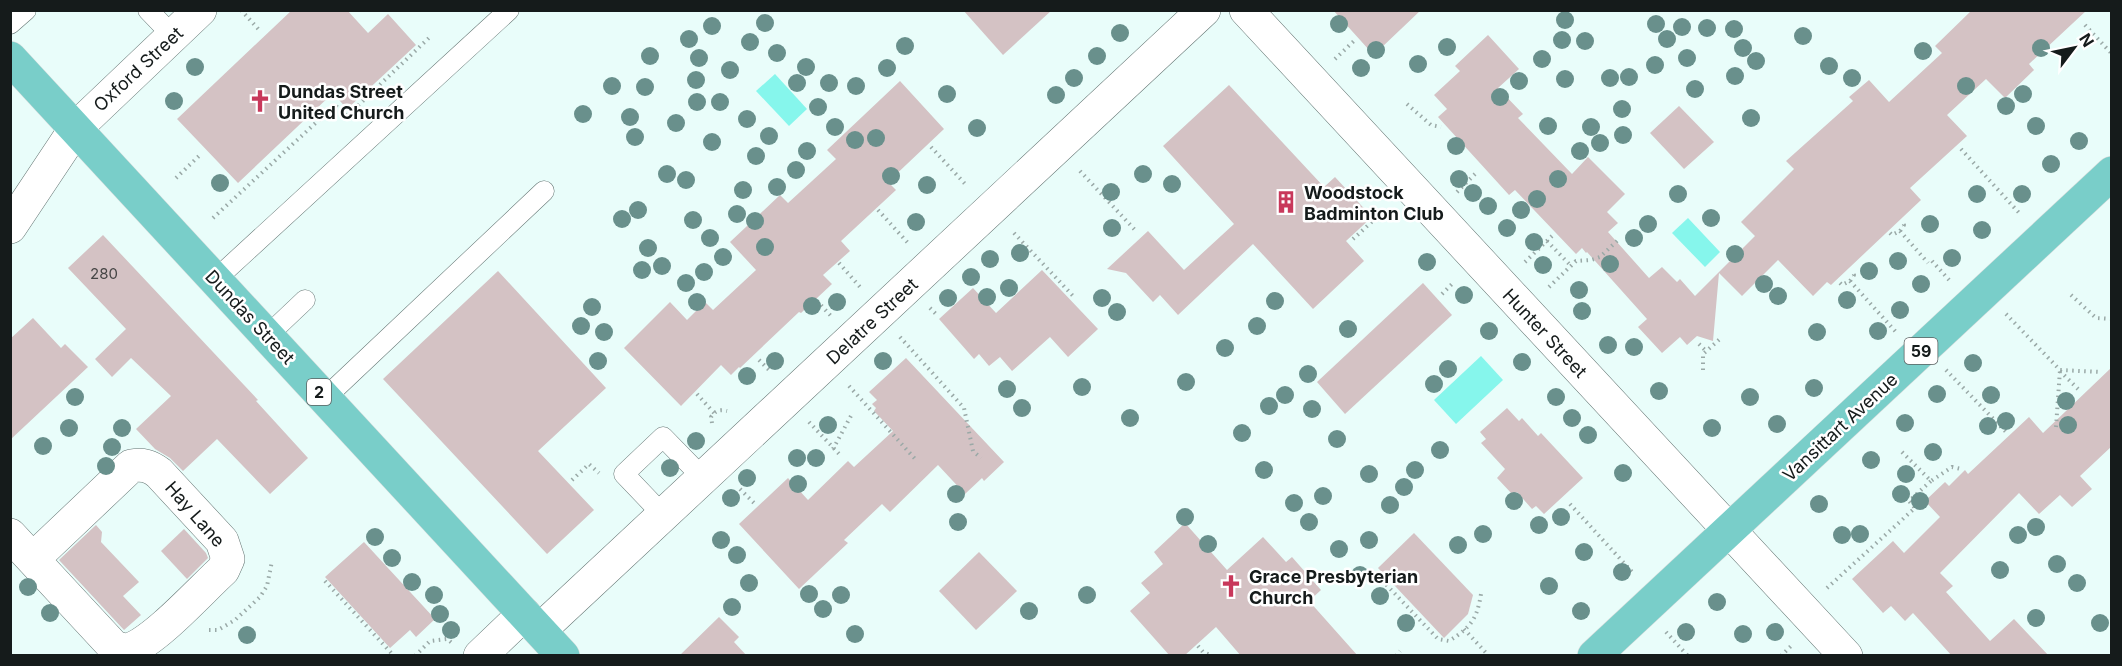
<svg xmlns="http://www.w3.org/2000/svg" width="2122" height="666" font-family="Inter,sans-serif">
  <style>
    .water { fill: #86f6ec }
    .building { fill: #d4c2c4 }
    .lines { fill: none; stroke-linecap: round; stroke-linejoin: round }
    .service-casing { stroke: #647573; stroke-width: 21 }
    .minor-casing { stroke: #647573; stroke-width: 34 }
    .secondary-casing { stroke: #647573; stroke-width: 34 }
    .primary-casing { stroke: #dadbdb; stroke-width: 34 }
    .path { stroke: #9aa9a7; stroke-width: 4; stroke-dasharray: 1.5 4.5; stroke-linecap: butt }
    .service { stroke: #fff; stroke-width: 20 }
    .minor { stroke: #fff; stroke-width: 33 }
    .secondary { stroke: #fff; stroke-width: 33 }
    .primary { stroke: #79cec9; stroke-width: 33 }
    .tree { fill: #69908c }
    .labels { text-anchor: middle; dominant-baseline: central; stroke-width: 5; stroke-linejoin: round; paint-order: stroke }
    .number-label { font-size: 15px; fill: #454545 }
    .shield { fill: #fff; stroke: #5b5f5f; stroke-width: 1.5 }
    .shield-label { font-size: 16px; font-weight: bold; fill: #151b1b }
    .street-label { font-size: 18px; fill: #151b1b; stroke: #fff }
    .poi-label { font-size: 18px; font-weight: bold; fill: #151b1b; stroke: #fff; text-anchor: start }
  </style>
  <rect width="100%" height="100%" fill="#e9fdfa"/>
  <!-- water -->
  <g class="water">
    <polygon points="775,74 807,109 789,126 756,91"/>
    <polygon points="1688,218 1720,252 1705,267 1672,233"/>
    <polygon points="1481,356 1503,380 1456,424 1434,400"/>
  </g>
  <!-- building -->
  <g class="building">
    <polygon points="292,10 347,10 368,33 388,14 416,45 347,109 333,93 238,183 177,119"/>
    <polygon points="963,10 1052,10 1003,55"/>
    <polygon points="1333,10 1421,10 1381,48 1378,43 1370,51"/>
    <polygon points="1972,10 2087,10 2029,64 2034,70 2005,98 1986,79 1947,115 1967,136 1910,188 1921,200 1831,285 1827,282 1813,296 1778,260 1742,296 1719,273 1713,341 1697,336 1687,345 1680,337 1662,353 1638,327 1647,319 1587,252 1586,253 1582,248 1576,254 1515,190 1509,195 1438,117 1447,109 1434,95 1460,71 1455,66 1488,35 1519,69 1498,88 1523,114 1518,118 1572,174 1588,157 1625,194 1607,212 1618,223 1608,232 1649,278 1662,267 1677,282 1680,279 1695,296 1755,236 1741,222 1794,169 1786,161 1853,101 1849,97 1869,80 1889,102 1942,53 1935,46"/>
    <polygon points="900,81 944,129 888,182 896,190 841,241 850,251 823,275 832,284 801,313 799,312 740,368 739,367 731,375 721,365 681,406 624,348 670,302 687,320 705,302 713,310 756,270 730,242 780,195 788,203 836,159 827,150"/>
    <polygon points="1229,85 1324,187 1335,177 1372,217 1346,241 1364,261 1313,309 1253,244 1178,315 1160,295 1153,302 1126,273 1107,269 1148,231 1184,270 1234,224 1163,146"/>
    <polygon points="1679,106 1714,142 1684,169 1650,133"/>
    <polygon points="103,235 258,400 256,401 308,458 270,494 217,439 183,471 170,458 155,449 136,429 171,396 131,358 112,377 95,359 126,329 68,268"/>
    <polygon points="1042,270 1098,329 1068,357 1050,337 1012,371 1000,357 989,366 979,354 974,359 939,319 973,288 996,313"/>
    <polygon points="498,271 606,388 538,451 594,510 547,554 383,379"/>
    <polygon points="1423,283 1452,315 1345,414 1317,382"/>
    <polygon points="33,318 61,348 65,344 88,367 10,440 10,339"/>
    <polygon points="906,358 1004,462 984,481 982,478 965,494 938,465 890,512 882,504 844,540 848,543 799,589 739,524 788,478 808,500 848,461 854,467 893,431 874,411 876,408 872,404 877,400 869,392"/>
    <polygon points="2112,367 2112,446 2080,476 2092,489 2072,507 2060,495 2039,514 2019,493 1940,573 1953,586 1946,592 1990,641 2014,619 2049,656 1952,656 1913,613 1905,621 1891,606 1883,613 1852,579 1893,541 1904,553 1940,517 1925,501 1945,482 1949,486 1965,470 1968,474 2029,417 2043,433"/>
    <polygon points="1507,408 1519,421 1522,418 1538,436 1541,433 1583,478 1544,514 1536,506 1532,509 1517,492 1513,495 1497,478 1505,469 1481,443 1486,439 1480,432"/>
    <polygon points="1185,523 1227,570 1263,537 1286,562 1292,557 1321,590 1309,601 1358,656 1241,656 1216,627 1184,656 1170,656 1130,611 1150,593 1141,583 1163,564 1154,552"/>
    <polygon points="96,525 102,532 101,542 139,582 123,596 141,615 124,630 59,560"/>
    <polygon points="184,529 206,553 208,558 187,579 161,551"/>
    <polygon points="1414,533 1473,595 1468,614 1444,638 1378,568"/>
    <polygon points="364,542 435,619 416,637 410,630 390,648 325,577"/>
    <polygon points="979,552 1017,591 976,630 939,591"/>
    <polygon points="719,617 739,637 734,642 747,656 679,656"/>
  </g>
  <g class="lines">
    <!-- service casing -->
    <g class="service-casing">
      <g id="service">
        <polyline points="148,10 173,36"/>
        <polyline points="10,24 26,10"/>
        <polyline points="215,280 509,10"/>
        <polyline points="267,336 305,300"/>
        <polyline points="325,398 544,191"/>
        <polyline points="664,516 624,474 663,437 704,479"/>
      </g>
    </g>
    <!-- minor casing -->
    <g class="minor-casing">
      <g id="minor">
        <polyline points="1246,10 1846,656"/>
        <path d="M10,535L113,646C119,649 124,651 131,649C157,639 201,590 223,570L228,559L222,541L159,473C150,466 143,464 131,466L33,559"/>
        <polyline points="540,630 1204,10"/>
        <polyline points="480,656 524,614"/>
      </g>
    </g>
    <!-- secondary casing -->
    <g class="secondary-casing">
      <polyline id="secondary" points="10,227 76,128 200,10"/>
    </g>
    <!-- primary casing -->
    <g class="primary-casing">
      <g id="primary">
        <polyline points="10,58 563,656"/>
        <polyline points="1594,656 2112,173"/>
      </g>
    </g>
    <!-- path -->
    <g class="path">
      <polyline points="241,10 261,32"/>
      <polyline points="2085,25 2112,54"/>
      <polyline points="1335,59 1356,39"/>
      <polyline points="1407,104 1431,125 1441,127"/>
      <polyline points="931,147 967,186"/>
      <polyline points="1961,149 2021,215"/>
      <polyline points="1080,171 1136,231"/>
      <polyline points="176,178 201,154"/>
      <polyline points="1457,192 1476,173"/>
      <polyline points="878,210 908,243"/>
      <polyline points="213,218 335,105 347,116 432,35"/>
      <polyline points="1900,231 1928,263"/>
      <polyline points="1014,233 1075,298"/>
      <polyline points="1890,233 1892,235 1900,231 1904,225 1901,222"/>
      <polyline points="1353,239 1386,209"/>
      <polyline points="1547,241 1571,266"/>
      <polyline points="1932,261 1950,281"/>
      <polyline points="1525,262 1552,236"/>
      <polyline points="839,263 860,287"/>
      <polyline points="1850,281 1896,332"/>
      <polyline points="1840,283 1842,285 1850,281 1854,275 1851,272"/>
      <polyline points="1549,287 1576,261 1591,260 1600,257 1618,240"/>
      <polyline points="1442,294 1454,282"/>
      <polyline points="2071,295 2096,318 2112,319"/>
      <polyline points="817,301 831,316"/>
      <polyline points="930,308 938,316"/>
      <polyline points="2006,314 2060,370 2101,372"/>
      <polyline points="900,337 964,408 973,451 981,458"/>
      <polyline points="1699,344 1706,351"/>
      <polyline points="759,360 771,372"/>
      <polyline points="1703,370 1703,354 1722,337"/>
      <polyline points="1946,370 2006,432"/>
      <polyline points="2060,371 2081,392"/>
      <polyline points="849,386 917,461"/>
      <polyline points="697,394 714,413"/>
      <polyline points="809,422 841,456"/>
      <path d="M712,423L711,417C715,411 719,409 727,411"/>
      <polyline points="2056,427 2060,370"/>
      <polyline points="833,449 852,414"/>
      <polyline points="1902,452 1931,481 1952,467 1961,469"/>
      <polyline points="572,480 589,464 599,473"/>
      <polyline points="740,489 754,503"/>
      <polyline points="1570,504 1634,574"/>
      <path d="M1378,576L1438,639L1449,641C1471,627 1477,619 1481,594"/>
      <polyline points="325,581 394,656"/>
      <polyline points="1827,588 1915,508 1909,501 1931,481"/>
      <polyline points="1464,629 1489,656"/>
      <polyline points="209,630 218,630 235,620 260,597 267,586 272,561"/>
      <polyline points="1666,632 1688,656"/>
      <polyline points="1198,646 1203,652 1213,656"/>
      <polyline points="415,656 430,641 447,639 452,643"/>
      <polyline points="1396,656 1400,651"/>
      <polyline points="1781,656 1792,645"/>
    </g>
    <!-- service -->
    <use href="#service" class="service"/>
    <!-- minor -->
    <use href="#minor" class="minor"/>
    <!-- secondary -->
    <use href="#secondary" class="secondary"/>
    <!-- primary -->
    <use href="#primary" class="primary"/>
  </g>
  <!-- trees -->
  <g class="tree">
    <circle cx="1565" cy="20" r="9"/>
    <circle cx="765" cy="23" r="9"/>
    <circle cx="1339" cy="24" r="9"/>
    <circle cx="1656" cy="24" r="9"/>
    <circle cx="712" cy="26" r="9"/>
    <circle cx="1682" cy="27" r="9"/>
    <circle cx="1707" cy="28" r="9"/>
    <circle cx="1734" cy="29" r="9"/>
    <circle cx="1120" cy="33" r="9"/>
    <circle cx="1803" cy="36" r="9"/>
    <circle cx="689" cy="39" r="9"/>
    <circle cx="1667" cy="39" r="9"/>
    <circle cx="1562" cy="40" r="9"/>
    <circle cx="1585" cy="41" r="9"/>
    <circle cx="750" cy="42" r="9"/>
    <circle cx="905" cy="46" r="9"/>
    <circle cx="1447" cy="47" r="9"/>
    <circle cx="1743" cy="48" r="9"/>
    <circle cx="2041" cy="48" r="9"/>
    <circle cx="1376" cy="50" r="9"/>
    <circle cx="1923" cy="51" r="9"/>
    <circle cx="777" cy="53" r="9"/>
    <circle cx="650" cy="56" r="9"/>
    <circle cx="1097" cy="56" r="9"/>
    <circle cx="699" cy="58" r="9"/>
    <circle cx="1687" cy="58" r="9"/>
    <circle cx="1542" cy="59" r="9"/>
    <circle cx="1756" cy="61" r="9"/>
    <circle cx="1418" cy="64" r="9"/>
    <circle cx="1655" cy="65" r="9"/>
    <circle cx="1829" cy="66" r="9"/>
    <circle cx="195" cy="67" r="9"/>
    <circle cx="806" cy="67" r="9"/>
    <circle cx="887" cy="68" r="9"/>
    <circle cx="1361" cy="68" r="9"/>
    <circle cx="730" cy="70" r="9"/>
    <circle cx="1735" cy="76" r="9"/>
    <circle cx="1629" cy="77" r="9"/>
    <circle cx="1074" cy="78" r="9"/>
    <circle cx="1610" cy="78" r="9"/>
    <circle cx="1852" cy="78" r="9"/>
    <circle cx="1565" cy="79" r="9"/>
    <circle cx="696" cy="80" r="9"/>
    <circle cx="1519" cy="81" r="9"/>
    <circle cx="797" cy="83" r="9"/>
    <circle cx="829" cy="83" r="9"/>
    <circle cx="612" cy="86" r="9"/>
    <circle cx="856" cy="86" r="9"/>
    <circle cx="1966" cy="86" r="9"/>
    <circle cx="645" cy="87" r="9"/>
    <circle cx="1695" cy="89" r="9"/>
    <circle cx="947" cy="94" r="9"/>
    <circle cx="2023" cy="94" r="9"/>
    <circle cx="1056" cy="95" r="9"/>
    <circle cx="1500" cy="97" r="9"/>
    <circle cx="174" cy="101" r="9"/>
    <circle cx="697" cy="102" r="9"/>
    <circle cx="720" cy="102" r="9"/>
    <circle cx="2006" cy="106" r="9"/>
    <circle cx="818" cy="107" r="9"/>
    <circle cx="1622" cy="109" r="9"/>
    <circle cx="583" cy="114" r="9"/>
    <circle cx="630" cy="117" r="9"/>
    <circle cx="1751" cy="118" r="9"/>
    <circle cx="747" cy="119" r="9"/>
    <circle cx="676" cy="123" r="9"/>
    <circle cx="1548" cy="126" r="9"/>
    <circle cx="2036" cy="126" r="9"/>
    <circle cx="835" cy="127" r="9"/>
    <circle cx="1591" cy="127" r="9"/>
    <circle cx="977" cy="128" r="9"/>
    <circle cx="1623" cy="135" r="9"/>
    <circle cx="769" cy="136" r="9"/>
    <circle cx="635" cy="137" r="9"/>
    <circle cx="876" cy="138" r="9"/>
    <circle cx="855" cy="140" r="9"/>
    <circle cx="2079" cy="141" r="9"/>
    <circle cx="712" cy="142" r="9"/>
    <circle cx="1600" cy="143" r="9"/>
    <circle cx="1456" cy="146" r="9"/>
    <circle cx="807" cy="151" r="9"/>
    <circle cx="1580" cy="151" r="9"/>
    <circle cx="756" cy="156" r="9"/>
    <circle cx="2051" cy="164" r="9"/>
    <circle cx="796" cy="170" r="9"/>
    <circle cx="667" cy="174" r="9"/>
    <circle cx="1143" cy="174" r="9"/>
    <circle cx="891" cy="176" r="9"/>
    <circle cx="1459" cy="179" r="9"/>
    <circle cx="1558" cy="179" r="9"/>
    <circle cx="686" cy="180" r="9"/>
    <circle cx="220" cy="183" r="9"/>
    <circle cx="1172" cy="184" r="9"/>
    <circle cx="927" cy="185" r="9"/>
    <circle cx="777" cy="187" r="9"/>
    <circle cx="743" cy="190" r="9"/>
    <circle cx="1111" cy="192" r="9"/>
    <circle cx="1473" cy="193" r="9"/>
    <circle cx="1678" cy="194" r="9"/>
    <circle cx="1977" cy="194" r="9"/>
    <circle cx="2022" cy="194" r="9"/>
    <circle cx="1537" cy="199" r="9"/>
    <circle cx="1488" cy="206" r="9"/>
    <circle cx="638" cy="210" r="9"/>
    <circle cx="1521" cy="210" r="9"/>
    <circle cx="737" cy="214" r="9"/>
    <circle cx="1711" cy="218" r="9"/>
    <circle cx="622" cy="219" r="9"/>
    <circle cx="693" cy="220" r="9"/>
    <circle cx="755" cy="221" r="9"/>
    <circle cx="916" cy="222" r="9"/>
    <circle cx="1648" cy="224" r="9"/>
    <circle cx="1930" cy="224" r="9"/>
    <circle cx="1112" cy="228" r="9"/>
    <circle cx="1507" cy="228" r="9"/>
    <circle cx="1982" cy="230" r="9"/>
    <circle cx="710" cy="238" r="9"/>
    <circle cx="1634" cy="238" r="9"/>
    <circle cx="1534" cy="242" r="9"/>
    <circle cx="765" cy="247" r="9"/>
    <circle cx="648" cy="248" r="9"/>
    <circle cx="1020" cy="253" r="9"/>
    <circle cx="1735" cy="254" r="9"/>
    <circle cx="723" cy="257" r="9"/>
    <circle cx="1952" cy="258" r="9"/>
    <circle cx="990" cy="259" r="9"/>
    <circle cx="1898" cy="261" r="9"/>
    <circle cx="1427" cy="262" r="9"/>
    <circle cx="1610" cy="264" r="9"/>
    <circle cx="1543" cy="265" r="9"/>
    <circle cx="662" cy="266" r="9"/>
    <circle cx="642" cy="270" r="9"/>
    <circle cx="1869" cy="271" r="9"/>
    <circle cx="704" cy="272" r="9"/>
    <circle cx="971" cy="277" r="9"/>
    <circle cx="686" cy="283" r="9"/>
    <circle cx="1764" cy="284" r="9"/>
    <circle cx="1921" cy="284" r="9"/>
    <circle cx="1009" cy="288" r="9"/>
    <circle cx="1579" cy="290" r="9"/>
    <circle cx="1464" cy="295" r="9"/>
    <circle cx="1778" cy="296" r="9"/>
    <circle cx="987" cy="297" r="9"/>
    <circle cx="948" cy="298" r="9"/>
    <circle cx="1102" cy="298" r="9"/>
    <circle cx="1847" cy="300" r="9"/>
    <circle cx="1275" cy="301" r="9"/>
    <circle cx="697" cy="302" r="9"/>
    <circle cx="837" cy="302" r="9"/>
    <circle cx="812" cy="306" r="9"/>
    <circle cx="592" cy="307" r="9"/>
    <circle cx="1900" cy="310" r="9"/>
    <circle cx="1582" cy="311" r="9"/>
    <circle cx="1117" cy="312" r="9"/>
    <circle cx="581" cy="326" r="9"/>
    <circle cx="1257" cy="326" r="9"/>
    <circle cx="1348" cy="329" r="9"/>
    <circle cx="1489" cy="331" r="9"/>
    <circle cx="1878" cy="331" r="9"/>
    <circle cx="604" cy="332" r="9"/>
    <circle cx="1817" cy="332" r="9"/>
    <circle cx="1608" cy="345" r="9"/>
    <circle cx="1634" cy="347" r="9"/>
    <circle cx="1225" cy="348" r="9"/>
    <circle cx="598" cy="361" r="9"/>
    <circle cx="775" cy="361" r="9"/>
    <circle cx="883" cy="361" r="9"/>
    <circle cx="1522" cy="362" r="9"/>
    <circle cx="1973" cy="363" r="9"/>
    <circle cx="1448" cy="369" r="9"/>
    <circle cx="1308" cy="374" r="9"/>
    <circle cx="747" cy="376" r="9"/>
    <circle cx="1186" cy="382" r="9"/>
    <circle cx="1434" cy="384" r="9"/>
    <circle cx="1082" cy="387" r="9"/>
    <circle cx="1814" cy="388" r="9"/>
    <circle cx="1007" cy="389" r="9"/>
    <circle cx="1659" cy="391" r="9"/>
    <circle cx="1937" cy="394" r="9"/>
    <circle cx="1285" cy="395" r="9"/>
    <circle cx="1991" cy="395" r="9"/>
    <circle cx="75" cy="397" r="9"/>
    <circle cx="1556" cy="397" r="9"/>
    <circle cx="1750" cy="397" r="9"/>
    <circle cx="2066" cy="401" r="9"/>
    <circle cx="1269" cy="406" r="9"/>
    <circle cx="1022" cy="408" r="9"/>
    <circle cx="1312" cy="409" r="9"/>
    <circle cx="1130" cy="418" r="9"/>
    <circle cx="1572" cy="418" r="9"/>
    <circle cx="2006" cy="421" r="9"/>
    <circle cx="1905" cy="423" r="9"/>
    <circle cx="1777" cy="424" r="9"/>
    <circle cx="828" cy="425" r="9"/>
    <circle cx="2068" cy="425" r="9"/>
    <circle cx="1988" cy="426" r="9"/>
    <circle cx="69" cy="428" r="9"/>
    <circle cx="122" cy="428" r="9"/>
    <circle cx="1712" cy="428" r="9"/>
    <circle cx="1242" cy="433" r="9"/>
    <circle cx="1588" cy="435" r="9"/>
    <circle cx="1337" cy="439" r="9"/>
    <circle cx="696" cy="441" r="9"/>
    <circle cx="43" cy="446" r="9"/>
    <circle cx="112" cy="447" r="9"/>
    <circle cx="1440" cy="450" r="9"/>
    <circle cx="1933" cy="452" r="9"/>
    <circle cx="797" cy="458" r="9"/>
    <circle cx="816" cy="458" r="9"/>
    <circle cx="1871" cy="460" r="9"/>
    <circle cx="106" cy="466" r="9"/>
    <circle cx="670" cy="468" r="9"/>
    <circle cx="1264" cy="470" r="9"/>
    <circle cx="1415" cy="470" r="9"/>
    <circle cx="1623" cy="473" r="9"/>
    <circle cx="1369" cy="474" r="9"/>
    <circle cx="1906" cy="474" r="9"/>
    <circle cx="747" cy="478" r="9"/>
    <circle cx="798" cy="484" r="9"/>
    <circle cx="1404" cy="487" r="9"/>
    <circle cx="956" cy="494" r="9"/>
    <circle cx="1901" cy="494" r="9"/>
    <circle cx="1323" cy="496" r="9"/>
    <circle cx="731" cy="498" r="9"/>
    <circle cx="1514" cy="501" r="9"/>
    <circle cx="1920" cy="501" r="9"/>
    <circle cx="1294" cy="503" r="9"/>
    <circle cx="1819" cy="504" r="9"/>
    <circle cx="1390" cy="505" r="9"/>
    <circle cx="1185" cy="517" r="9"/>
    <circle cx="1561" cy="517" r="9"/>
    <circle cx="958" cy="522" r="9"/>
    <circle cx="1309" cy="522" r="9"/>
    <circle cx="1539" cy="525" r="9"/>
    <circle cx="2036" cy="527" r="9"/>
    <circle cx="1483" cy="534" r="9"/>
    <circle cx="1860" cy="534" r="9"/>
    <circle cx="1842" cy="535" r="9"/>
    <circle cx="2018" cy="535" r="9"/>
    <circle cx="375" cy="537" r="9"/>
    <circle cx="721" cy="540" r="9"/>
    <circle cx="1369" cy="540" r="9"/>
    <circle cx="1208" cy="544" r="9"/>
    <circle cx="1458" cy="545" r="9"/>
    <circle cx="1339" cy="549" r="9"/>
    <circle cx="1584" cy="552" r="9"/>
    <circle cx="737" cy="555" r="9"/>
    <circle cx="392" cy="558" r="9"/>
    <circle cx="2057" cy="564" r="9"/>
    <circle cx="2000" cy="570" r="9"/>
    <circle cx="1622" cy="572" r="9"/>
    <circle cx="1360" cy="575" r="9"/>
    <circle cx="412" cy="582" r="9"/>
    <circle cx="749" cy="583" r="9"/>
    <circle cx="2077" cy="583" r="9"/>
    <circle cx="1549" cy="586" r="9"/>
    <circle cx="28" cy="587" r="9"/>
    <circle cx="809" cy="594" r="9"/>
    <circle cx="434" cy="595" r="9"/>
    <circle cx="841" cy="595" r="9"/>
    <circle cx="1087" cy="595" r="9"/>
    <circle cx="1380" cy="596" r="9"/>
    <circle cx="1717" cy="602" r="9"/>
    <circle cx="732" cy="607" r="9"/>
    <circle cx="823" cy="609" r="9"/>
    <circle cx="1029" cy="611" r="9"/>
    <circle cx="1581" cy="611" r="9"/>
    <circle cx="50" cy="613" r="9"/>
    <circle cx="440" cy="614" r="9"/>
    <circle cx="2036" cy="618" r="9"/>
    <circle cx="1406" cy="623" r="9"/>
    <circle cx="2100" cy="623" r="9"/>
    <circle cx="451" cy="630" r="9"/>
    <circle cx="1686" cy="632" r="9"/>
    <circle cx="1775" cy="632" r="9"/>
    <circle cx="855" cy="634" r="9"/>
    <circle cx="1743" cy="634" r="9"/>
    <circle cx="247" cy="635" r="9"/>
  </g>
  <!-- icons -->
  <defs>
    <g id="church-bare" transform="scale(1.8)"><path d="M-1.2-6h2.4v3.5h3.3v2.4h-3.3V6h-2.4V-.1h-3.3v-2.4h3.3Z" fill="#c8385b" stroke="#fff" stroke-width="2.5" paint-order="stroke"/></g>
    <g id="building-bare" transform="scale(1.8)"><path d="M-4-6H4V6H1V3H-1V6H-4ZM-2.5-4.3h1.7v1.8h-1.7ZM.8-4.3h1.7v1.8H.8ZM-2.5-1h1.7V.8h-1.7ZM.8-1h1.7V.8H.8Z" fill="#c8385b" stroke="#fff" stroke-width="2.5" paint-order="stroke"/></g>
  </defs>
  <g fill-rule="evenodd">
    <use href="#church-bare" x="260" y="101"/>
    <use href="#building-bare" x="1286" y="202"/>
    <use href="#church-bare" x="1231" y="586"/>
  </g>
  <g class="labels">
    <!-- number labels -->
    <g class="number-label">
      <text x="104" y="273">280</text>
    </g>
    <!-- shield labels -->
    <g class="shield">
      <rect x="1904.5" y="338" width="33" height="26" rx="4.5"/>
      <rect x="307" y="379" width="24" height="26" rx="4.5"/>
    </g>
    <g class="shield-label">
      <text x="1921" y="351">59</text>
      <text x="319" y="392">2</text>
    </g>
    <!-- street labels -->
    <g class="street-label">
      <text transform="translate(138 69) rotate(-43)">Oxford Street</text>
      <text transform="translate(250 317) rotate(47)">Dundas Street</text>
      <text transform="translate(872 321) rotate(-43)">Delatre Street</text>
      <text transform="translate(1545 333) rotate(47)">Hunter Street</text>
      <text transform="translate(1840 427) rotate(-43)">Vansittart Avenue</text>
      <text transform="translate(195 514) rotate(49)">Hay Lane</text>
    </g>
    <!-- poi labels -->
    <g class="poi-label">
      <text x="278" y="91">Dundas Street<tspan x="278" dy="21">United Church</tspan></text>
      <text x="1304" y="192">Woodstock<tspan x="1304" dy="21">Badminton Club</tspan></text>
      <text x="1249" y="576">Grace Presbyterian<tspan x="1249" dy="21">Church</tspan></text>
    </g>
  </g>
  <!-- border -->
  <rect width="2122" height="666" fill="none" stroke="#151b1b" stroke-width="24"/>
  <!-- north arrow -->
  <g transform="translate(2074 48) rotate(58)" stroke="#ffffff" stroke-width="4.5" paint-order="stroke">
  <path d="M0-4.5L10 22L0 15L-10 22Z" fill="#151b1b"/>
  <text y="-9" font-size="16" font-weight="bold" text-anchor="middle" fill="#151b1b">N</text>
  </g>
</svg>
